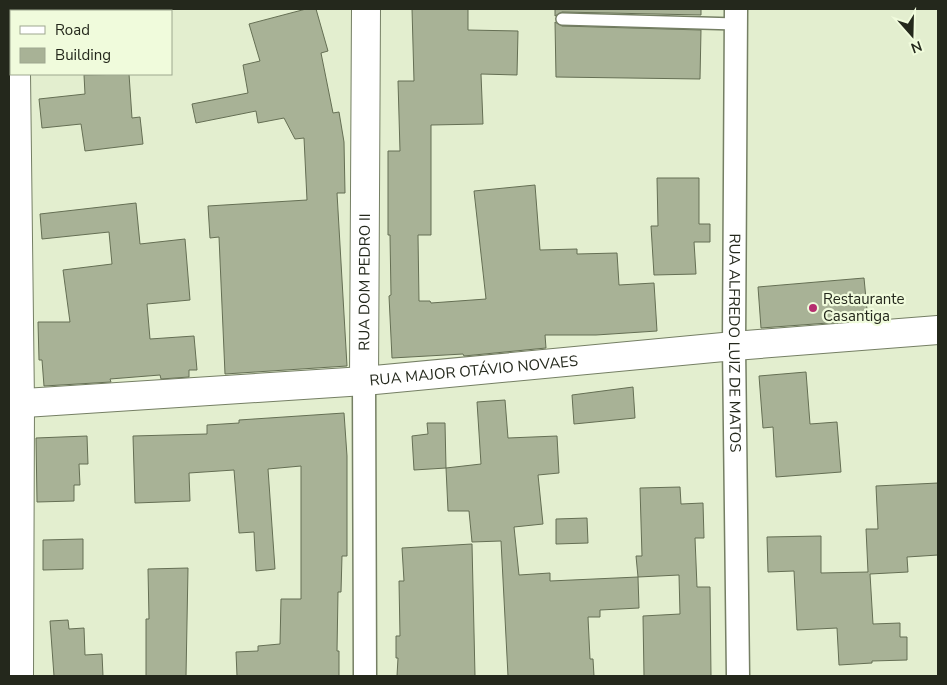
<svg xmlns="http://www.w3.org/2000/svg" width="947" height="685" font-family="'Nunito Sans',sans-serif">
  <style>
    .building { fill: #a8b296; stroke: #656f54 }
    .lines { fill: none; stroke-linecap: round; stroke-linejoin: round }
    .service-casing { stroke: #757f64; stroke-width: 14 }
    .minor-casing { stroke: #757f64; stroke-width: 25 }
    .tertiary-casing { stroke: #757f64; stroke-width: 30 }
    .secondary-casing { stroke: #757f64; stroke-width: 30 }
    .service { stroke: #fff; stroke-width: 11 }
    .minor { stroke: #fff; stroke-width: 22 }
    .tertiary { stroke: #fff; stroke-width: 28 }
    .secondary { stroke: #fff; stroke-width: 28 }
    .poi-dot { fill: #b52e6f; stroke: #f0fbdc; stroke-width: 2 }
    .labels { text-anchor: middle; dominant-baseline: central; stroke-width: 4.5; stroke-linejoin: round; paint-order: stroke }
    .street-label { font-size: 15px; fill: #24281c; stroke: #f0fbdc }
    .poi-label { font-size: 15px; fill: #24281c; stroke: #f0fbdc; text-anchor: start }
  </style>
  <rect width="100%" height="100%" fill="#e3eecf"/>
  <!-- building -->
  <g class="building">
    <polygon points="306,9 316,9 328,51 321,53 333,113 339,112 344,142 345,193 337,193 347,366 225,374 219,237 210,238 208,206 307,200 304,138 295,139 284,118 258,123 256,111 196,123 192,104 248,93 243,65 260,61 249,24"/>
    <polygon points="412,9 468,9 468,30 518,31 517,75 481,74 483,124 431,125 431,235 418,235 419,301 430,301 431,303 486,299 474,191 535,185 540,250 577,249 577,254 617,253 619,285 654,283 657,331 596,335 545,335 546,348 464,356 463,354 392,358 389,296 391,295 390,235 388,235 388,151 400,151 398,81 414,81"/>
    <polygon points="555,9 701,9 701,15 562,12 555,16"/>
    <polygon points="555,22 562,26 701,30 700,79 556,77"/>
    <polygon points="129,74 132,118 140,117 143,144 85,151 81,124 42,128 39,99 85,94 84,75"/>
    <polygon points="657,178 699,178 699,224 710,224 710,242 694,242 696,274 654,275 651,226 658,226"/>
    <polygon points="136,203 140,244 185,239 190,300 147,304 150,339 194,336 197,370 189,370 189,377 161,379 160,375 110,379 111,382 44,386 42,360 39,360 38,322 70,322 63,270 112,264 109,232 42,239 40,214"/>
    <polygon points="864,278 868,320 761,328 758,287"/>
    <polygon points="806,372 810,424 837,422 841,472 776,477 773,427 763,428 759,376"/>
    <polygon points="633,387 635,418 574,424 572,395"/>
    <polygon points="505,400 508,438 557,436 559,473 538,475 543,524 514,527 519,575 550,573 550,581 638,577 639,608 600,610 600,617 588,617 590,659 593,659 594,676 508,676 501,541 472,542 469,511 448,511 446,468 481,464 477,402"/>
    <polygon points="344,413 347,456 347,556 342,556 341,592 338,592 337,651 339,651 339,676 237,676 236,652 258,651 258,646 280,644 281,599 301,599 301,466 268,469 275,569 256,571 254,532 239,533 234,470 189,473 190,501 135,503 133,436 207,434 207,425 239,423 239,420"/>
    <polygon points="427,423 445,423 446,468 414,470 412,436 428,434"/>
    <polygon points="87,436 88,464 79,464 80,485 74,485 74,501 37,502 36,438"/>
    <polygon points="938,483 938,555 907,557 908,572 870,574 873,624 900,623 900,637 907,637 907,660 872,661 872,663 839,665 837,628 797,630 794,571 768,572 767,537 821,536 821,573 868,572 866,529 878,529 876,486"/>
    <polygon points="680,487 681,504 703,503 704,538 695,538 697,587 710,587 711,676 644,676 643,616 680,614 679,575 638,577 636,556 642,556 640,488"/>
    <polygon points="587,518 588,543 556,544 556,519"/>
    <polygon points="83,539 83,569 43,570 43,540"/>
    <polygon points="472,544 475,676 397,676 398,658 396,658 396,636 400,636 399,581 404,581 402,548"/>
    <polygon points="188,568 186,676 146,676 146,619 149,619 148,569"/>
    <polygon points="68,620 69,629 84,628 85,655 102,654 103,676 54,676 50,621"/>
  </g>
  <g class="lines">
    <!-- service casing -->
    <g class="service-casing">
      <polyline id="service" points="562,19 736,24"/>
    </g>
    <!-- minor casing -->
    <g class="minor-casing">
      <g id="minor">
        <path id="s1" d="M736,9L734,346L738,676"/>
        <polyline points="364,381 365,676"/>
      </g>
    </g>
    <!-- tertiary casing -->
    <g class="tertiary-casing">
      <g id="tertiary">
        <polyline points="15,9 15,11"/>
        <polyline points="16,74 20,404 19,676"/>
        <path id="s2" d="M364,381L366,9"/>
      </g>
    </g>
    <!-- secondary casing -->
    <g class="secondary-casing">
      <g id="secondary">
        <path id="s3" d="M9,404L364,381L734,346L938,330"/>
      </g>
    </g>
    <!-- service -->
    <use href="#service" class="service"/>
    <!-- minor -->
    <use href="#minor" class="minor"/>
    <!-- tertiary -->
    <use href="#tertiary" class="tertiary"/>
    <!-- secondary -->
    <use href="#secondary" class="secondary"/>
  </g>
  <!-- markers -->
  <circle class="poi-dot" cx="813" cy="308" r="5"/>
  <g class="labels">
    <!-- street labels -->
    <g class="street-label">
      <text stroke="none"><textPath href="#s2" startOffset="99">RUA DOM PEDRO II</textPath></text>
      <text stroke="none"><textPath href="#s1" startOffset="334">RUA ALFREDO LUIZ DE MATOS</textPath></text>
      <text stroke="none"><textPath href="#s3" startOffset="466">RUA MAJOR OTÁVIO NOVAES</textPath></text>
    </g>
    <!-- poi labels -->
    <g class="poi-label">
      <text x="823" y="299">Restaurante<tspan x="823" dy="17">Casantiga</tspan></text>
    </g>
  </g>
  <!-- border -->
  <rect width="947" height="685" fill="none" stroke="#24281c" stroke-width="20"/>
  <!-- legend -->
  <rect x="10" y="10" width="162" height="65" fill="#f0fbdc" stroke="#9ea78f"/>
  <rect x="20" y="26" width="25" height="8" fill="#ffffff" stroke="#9ea78f"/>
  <text x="55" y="35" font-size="15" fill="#24281c">Road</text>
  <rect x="20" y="48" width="25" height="15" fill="#a8b296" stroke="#9ea78f"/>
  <text x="55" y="60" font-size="15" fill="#24281c">Building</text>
  <!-- north arrow -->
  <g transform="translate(912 35) rotate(160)" stroke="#f0fbdc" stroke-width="4" paint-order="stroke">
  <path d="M0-4L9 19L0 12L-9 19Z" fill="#24281c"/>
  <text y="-8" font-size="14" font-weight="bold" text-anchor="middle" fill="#24281c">N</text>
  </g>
</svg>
